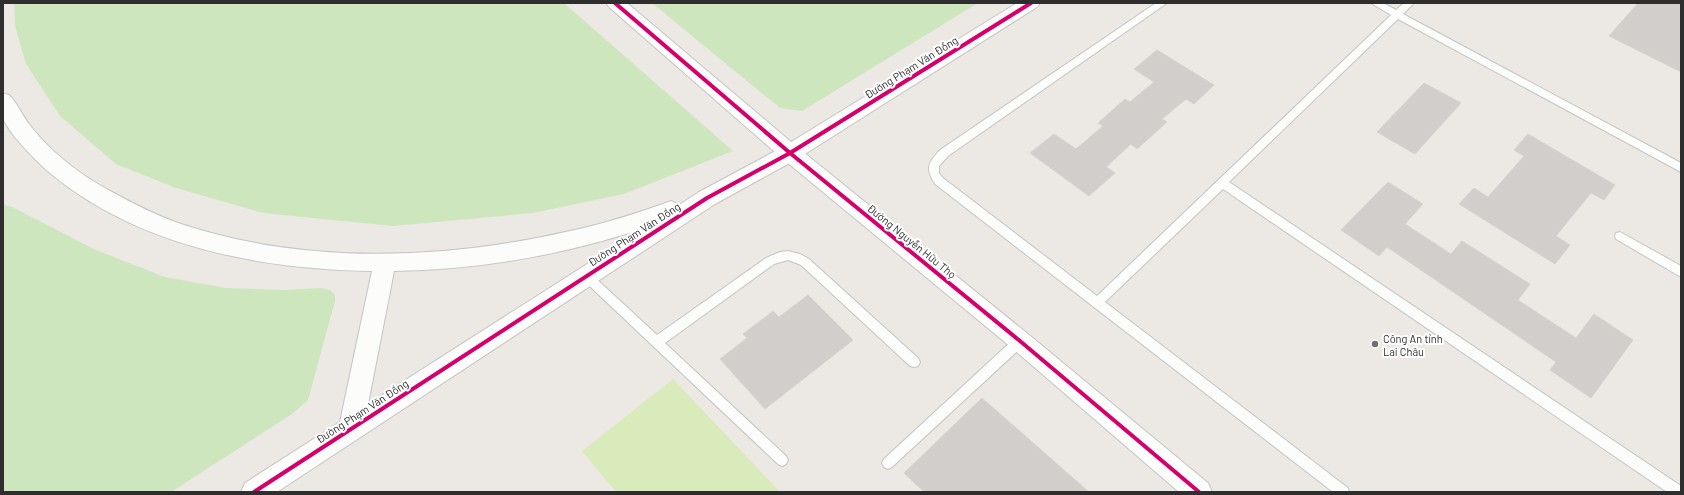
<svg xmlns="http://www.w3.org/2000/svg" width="1684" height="495" font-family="Barlow,sans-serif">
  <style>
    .green { fill: #cee6be }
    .pitch { fill: #d9eabb }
    .building { fill: #d1cecb; stroke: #d7d4d0 }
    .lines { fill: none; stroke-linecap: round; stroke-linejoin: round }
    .service-casing { stroke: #c5c4c5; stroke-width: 2 }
    .minor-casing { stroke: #c5c4c5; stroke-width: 2 }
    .tertiary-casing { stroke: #c5c4c5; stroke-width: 2 }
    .service { fill: #fcfcfb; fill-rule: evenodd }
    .minor { fill: #fcfcfb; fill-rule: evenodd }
    .tertiary { fill: #fcfcfb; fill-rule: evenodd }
    .cycleway-casing { stroke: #fff; stroke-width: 6 }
    .cycleway { stroke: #d6006c; stroke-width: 4 }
    .poi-dot { fill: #706f6e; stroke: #fff; stroke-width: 1.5 }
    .labels { text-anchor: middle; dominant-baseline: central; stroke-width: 4; stroke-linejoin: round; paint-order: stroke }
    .street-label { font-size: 11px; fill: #2e2e2e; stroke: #fff }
    .poi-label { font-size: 11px; fill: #2e2e2e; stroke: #fff; text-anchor: start }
  </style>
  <rect width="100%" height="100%" fill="#ece8e4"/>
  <!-- green -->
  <g class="green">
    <polygon points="14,3 564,3 733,151 624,194 533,213 393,226 263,213 176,188 116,164 60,116 26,64 15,26"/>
    <polygon points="652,3 978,3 802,111 780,108"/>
    <polygon points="3,204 10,206 96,250 165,277 226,288 285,290 319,288 330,290 335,295 335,301 308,400 292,414 171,492 3,492"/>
  </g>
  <!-- pitch -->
  <polygon class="pitch" points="673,379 780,492 616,492 582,451"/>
  <!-- building -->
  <g class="building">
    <polygon points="1638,3 1681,3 1681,72 1609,36"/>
    <polygon points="1157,50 1214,85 1194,104 1186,99 1162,119 1167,122 1137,149 1131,144 1106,167 1115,173 1089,196 1030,153 1054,134 1076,149 1103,126 1098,123 1125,99 1130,102 1154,82 1134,69"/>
    <polygon points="1424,83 1461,103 1415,154 1377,132"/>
    <polygon points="1528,134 1615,185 1604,200 1591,193 1556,236 1570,245 1555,264 1459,204 1474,188 1488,197 1524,156 1514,150"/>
    <polygon points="1388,182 1423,204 1405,224 1451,254 1462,241 1530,284 1518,300 1576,338 1594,314 1633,340 1591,398 1550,370 1556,362 1387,247 1379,256 1341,230"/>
    <polygon points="808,295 853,340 765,409 720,359 747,338 743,334 773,311 779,317"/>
    <polygon points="982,398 1089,492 924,492 904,473"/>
  </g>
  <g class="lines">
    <!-- service casing -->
    <g class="service-casing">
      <g id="service">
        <path d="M1156,3H1167L948,156L939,166V173L943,178L1097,296L1391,15L1371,3H1383L1396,10L1404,3H1414L1403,14L1681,163V172L1398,19L1229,182L1681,486V492H1667L1223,189L1105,302L1348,488L1349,492H1333L935,184C925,168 928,163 940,150Z"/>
        <polygon points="1620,232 1681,266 1681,277 1616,239 1615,236 1616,233"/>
        <polygon points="788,251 800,254 809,259 918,358 920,362 918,366 914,367 910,366 801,265 788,260 774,264 665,343 786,456 788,460 786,464 782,466 778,464 582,279 580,276 582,273 586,271 590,273 657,335 766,258 780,252"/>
        <polygon points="1020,336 1024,337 1026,341 1024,345 892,467 888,469 884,467 882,463 884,459 1016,337"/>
      </g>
    </g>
    <!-- minor casing -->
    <g class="minor-casing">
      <path id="minor" d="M1017,3H1040L1037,7L797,159L715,204L277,492H241L245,483L340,422L372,271C260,269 139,247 50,173C37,162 9,134 3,118C1,111 3,101 3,94C5,94 8,94 10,96C14,99 24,117 28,123C50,152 80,175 112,192C134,204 157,216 181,224C305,265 444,260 570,231C604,224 638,213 671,201L679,205L699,192L783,147ZM642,229L368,404L394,271C482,269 558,256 642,229Z"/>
    </g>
    <!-- tertiary casing -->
    <g class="tertiary-casing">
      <polygon id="tertiary" points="606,3 627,3 797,147 1028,334 1208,483 1212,492 1179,492 1012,348 783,159 609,7"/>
    </g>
    <!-- service -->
    <use href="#service" class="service"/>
    <!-- minor -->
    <use href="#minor" class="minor"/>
    <!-- tertiary -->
    <use href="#tertiary" class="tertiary"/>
    <!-- cycleway casing -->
    <g class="cycleway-casing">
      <g id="cycleway">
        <polyline points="615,3 790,153 1020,341 1199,492"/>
        <polyline points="254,492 707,198 790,153 1031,3"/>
      </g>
    </g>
    <!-- cycleway -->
    <use href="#cycleway" class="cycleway"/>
  </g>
  <!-- markers -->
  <circle class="poi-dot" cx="1375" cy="344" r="4"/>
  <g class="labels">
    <!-- street labels -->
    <g class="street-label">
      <text transform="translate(911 67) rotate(-32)">Đường Phạm Văn Đồng</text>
      <text transform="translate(634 234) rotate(-33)">Đường Phạm Văn Đồng</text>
      <text transform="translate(912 241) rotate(39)">Đường Nguyễn Hữu Thọ</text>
      <text transform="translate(362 411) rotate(-33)">Đường Phạm Văn Đồng</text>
    </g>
    <!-- poi labels -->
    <g class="poi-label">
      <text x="1383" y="338">Công An tỉnh<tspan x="1383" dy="13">Lai Châu</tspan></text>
    </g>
  </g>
  <!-- border -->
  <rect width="1684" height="495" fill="none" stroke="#2e2e2e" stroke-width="8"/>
</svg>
